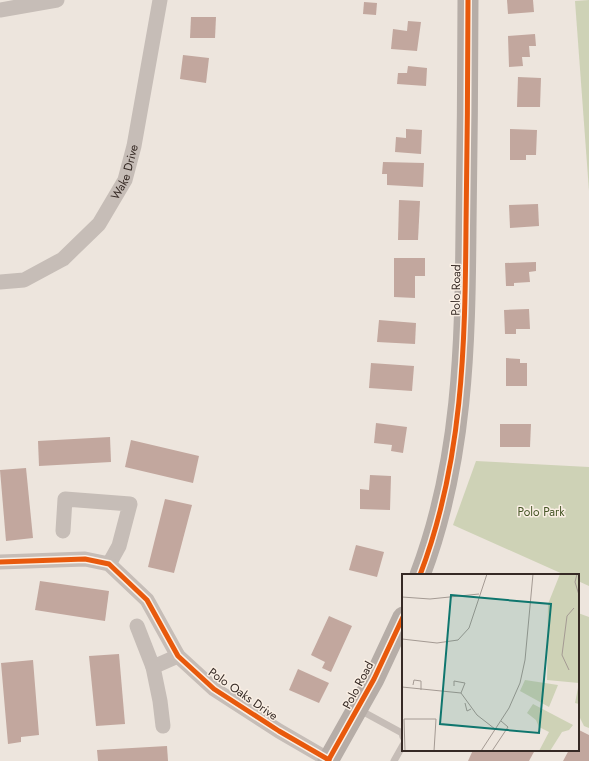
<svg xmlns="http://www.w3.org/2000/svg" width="589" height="761" font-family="Jost,sans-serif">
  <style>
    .green { fill: #ced2b6 }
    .building { fill: #c2a79e }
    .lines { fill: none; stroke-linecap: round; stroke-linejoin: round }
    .lane { stroke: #c6bdb7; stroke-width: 7 }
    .street { stroke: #c6bdb7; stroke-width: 15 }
    .secondary { stroke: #b6ada7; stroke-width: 21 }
    .cycleway-casing { stroke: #faefe4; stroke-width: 8 }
    .cycleway { stroke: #e8590c; stroke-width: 5 }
    .labels { text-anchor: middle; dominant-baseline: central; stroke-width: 3; stroke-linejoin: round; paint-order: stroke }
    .street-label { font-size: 12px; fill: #362a25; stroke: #faefe4 }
    .park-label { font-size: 12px; fill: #465627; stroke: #faefe4 }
    .inset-road { fill: none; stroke: #a49a93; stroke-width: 1 }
    .view { fill: #0f766e; fill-opacity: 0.15; stroke: #0f766e; stroke-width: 2 }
    .inset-edge { fill: none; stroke: #362a25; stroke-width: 2 }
  </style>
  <rect width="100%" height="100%" fill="#ede5dd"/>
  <!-- green -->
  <g class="green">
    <polygon points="589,0 589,191 575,1"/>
    <polygon points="476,461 589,467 589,586 578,581 578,575 565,575 453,525"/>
    <polygon points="578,613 589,617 589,728 584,726 578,714"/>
  </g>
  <!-- building -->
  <g class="building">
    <polygon points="507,0 533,0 534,12 508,14"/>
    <polygon points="364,2 377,3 376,15 363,14"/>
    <polygon points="191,17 216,17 215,38 190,38"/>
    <polygon points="408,21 421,22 417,51 391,49 393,29 407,31"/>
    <polygon points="535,34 536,46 529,46 530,57 522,57 523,66 509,67 508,36"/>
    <polygon points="183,55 209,58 206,83 180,79"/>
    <polygon points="408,66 427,68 426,86 397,84 398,73 407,73"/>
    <polygon points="518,77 541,78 540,107 517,107"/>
    <polygon points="406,129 422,130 421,154 395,152 396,137 406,138"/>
    <polygon points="510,129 537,130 536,155 526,155 526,160 510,160"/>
    <polygon points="383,162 424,163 423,187 387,185 387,174 382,174"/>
    <polygon points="399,200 420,201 418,240 398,240"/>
    <polygon points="538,204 539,226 510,228 509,205"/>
    <polygon points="394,258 425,258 425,276 415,276 415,298 394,297"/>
    <polygon points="536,262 536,271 529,272 530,282 514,283 514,286 506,286 505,263"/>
    <polygon points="529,309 530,329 516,329 516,334 505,334 504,310"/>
    <polygon points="379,320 416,323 415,344 377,342"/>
    <polygon points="506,358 520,359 520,363 527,363 527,386 506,386"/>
    <polygon points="371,363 414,366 412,391 369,388"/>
    <polygon points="376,423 407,427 403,453 391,451 392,445 374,443"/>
    <polygon points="500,424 531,424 530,447 500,447"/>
    <polygon points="110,437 111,462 39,466 38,441"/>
    <polygon points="131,440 199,456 193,483 125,467"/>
    <polygon points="26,468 33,538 6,541 0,470"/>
    <polygon points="370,475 391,476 390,510 360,509 360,489 369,490"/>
    <polygon points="165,499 192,505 174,573 148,567"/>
    <polygon points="356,545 384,552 377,577 349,570"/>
    <polygon points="40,581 109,591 105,621 35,610"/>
    <polygon points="329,616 352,626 331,672 322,668 325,662 311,655"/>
    <polygon points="119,654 125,724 96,726 89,656"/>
    <polygon points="33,660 39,735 21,737 21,742 8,744 1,663"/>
    <polygon points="298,669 329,683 319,703 289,690"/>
    <polygon points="579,730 589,735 589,761 563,761 569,750 578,750"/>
    <polygon points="167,746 168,761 98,761 97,750"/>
    <polygon points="473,750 535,750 529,761 468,761"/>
  </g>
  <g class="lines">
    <!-- lane -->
    <g class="lane">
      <polyline points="358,709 402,733 403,737"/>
      <polyline points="394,761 403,745"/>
    </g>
    <!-- street -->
    <g class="street">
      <polyline points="0,10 57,0"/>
      <path id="s1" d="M0,282L24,280L63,259L99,224L125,180L134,146L160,0"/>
      <polyline points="63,531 65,499 130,504 119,546 109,564"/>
      <polyline points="0,562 85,559 109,564 147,600 178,656 214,689 279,731 329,760"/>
      <polyline points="137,626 153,667 178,656"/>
      <polyline points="153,667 160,701 163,726"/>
    </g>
    <!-- secondary -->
    <g class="secondary">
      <path d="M420,575C463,462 465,346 466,227C467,151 468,76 468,0"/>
      <polyline points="328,761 374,679 403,617"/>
    </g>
    <!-- cycleway casing -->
    <g class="cycleway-casing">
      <g id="cycleway">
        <polyline points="0,562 85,559 109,564 147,600 178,656 214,689 279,731 329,760"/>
        <path d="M420,575C463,462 465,346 466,227C467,151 468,76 468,0"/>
        <polyline points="328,761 374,679 403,617"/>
      </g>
    </g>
    <!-- cycleway -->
    <use href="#cycleway" class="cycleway"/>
  </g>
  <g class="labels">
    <!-- street labels -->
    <g class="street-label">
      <text stroke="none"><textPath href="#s1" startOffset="177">Wake Drive</textPath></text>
      <text transform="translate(456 290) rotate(-89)">Polo Road</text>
      <text transform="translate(358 685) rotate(-62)">Polo Road</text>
      <text transform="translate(243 694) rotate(35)">Polo Oaks Drive</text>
    </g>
    <!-- park labels -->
    <g class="park-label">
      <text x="541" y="512">Polo Park</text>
    </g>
  </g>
  <!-- overview -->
  <g transform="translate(402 574)">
    <rect width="177" height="177" fill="#ede5dd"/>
    <path d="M158,0H177V130L173,129L177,109L145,106L146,30ZM123,106L156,111L147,133L118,117ZM131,130L171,151L167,156L160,158L148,177H137L147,158L137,153L134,146L125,139Z" fill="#ced2b6"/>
    <path class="inset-road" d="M175,0L173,8L177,21M0,23L28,25L77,20M0,65L35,69L56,66L67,54L85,0M167,96L160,81L165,42L172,34M11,111L12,106L19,107V116M52,112V107L63,109L59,119M0,113L59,119L75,141L93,155M63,129L65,137L69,135M3,177L2,145H34L32,177M79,177L107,134L118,109L123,86L131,0M90,177L106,153L99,147"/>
    <path class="view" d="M49,21L149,30L137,159L38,150Z"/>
    <rect width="177" height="177" class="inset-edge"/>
  </g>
</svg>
